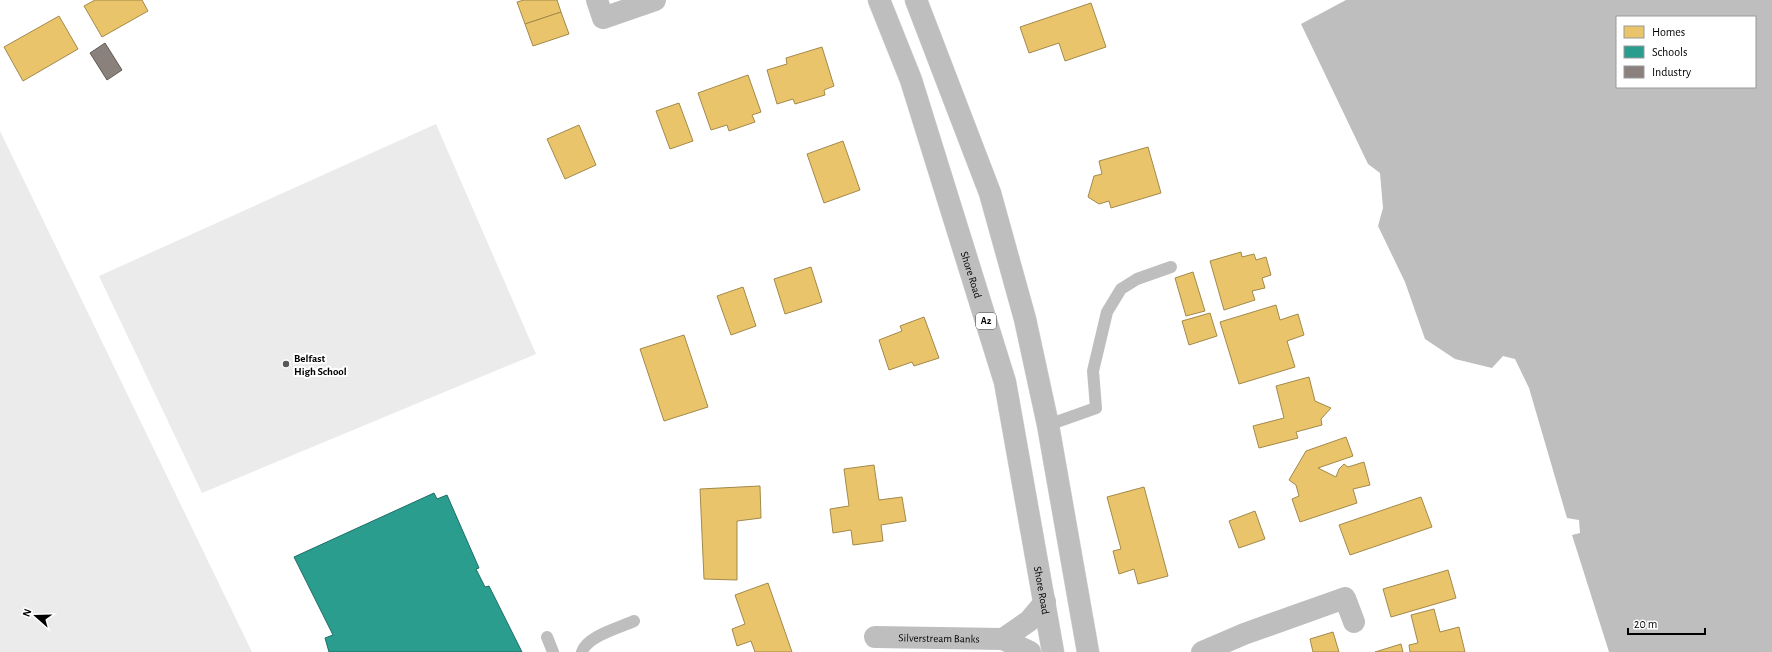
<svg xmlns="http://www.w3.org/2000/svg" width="1772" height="652" font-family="'Alegreya Sans',sans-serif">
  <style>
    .green { fill: #ebebeb }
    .water { fill: #bebebe; fill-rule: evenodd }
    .homes { fill: #e9c46a; stroke: #a3894a }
    .schools { fill: #2a9d8f; stroke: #1d6e64 }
    .industry { fill: #8a817c; stroke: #615a57 }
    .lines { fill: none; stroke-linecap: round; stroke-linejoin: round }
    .trunk-casing { stroke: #dbdbdb; stroke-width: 23 }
    .service { stroke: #bebebe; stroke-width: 12 }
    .minor { stroke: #bebebe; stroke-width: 22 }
    .trunk { stroke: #bebebe; stroke-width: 22 }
    .poi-dot { fill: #595959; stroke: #fff; stroke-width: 1.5 }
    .labels { text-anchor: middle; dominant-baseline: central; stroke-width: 4; stroke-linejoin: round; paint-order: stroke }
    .shield { fill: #fff; stroke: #4c4c4c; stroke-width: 1 }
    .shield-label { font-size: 10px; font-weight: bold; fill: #000 }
    .street-label { font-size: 11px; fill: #000; stroke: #fff }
    .poi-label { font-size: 11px; font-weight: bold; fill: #000; stroke: #fff; text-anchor: start }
  </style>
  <rect width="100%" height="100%" fill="#fff"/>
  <!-- green -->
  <g class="green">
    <polygon points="436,124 536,354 202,493 99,276"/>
    <polygon points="0,131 252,652 0,652"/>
  </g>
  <!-- water -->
  <path class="water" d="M1346,0H1772V652H1609L1572,535L1580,533L1579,520L1567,518L1529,388L1515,359L1503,356L1492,368L1455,359L1425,339L1405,282L1378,226L1383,208L1380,173L1368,164L1301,24ZM1617,17H1755V87H1617Z"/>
  <!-- homes -->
  <g class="homes">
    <polygon points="95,0 142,0 148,11 102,37 84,6"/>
    <polygon points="524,0 557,0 561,12 525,24 517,2"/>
    <polygon points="1091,3 1106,47 1065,61 1059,43 1029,53 1020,27"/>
    <polygon points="561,12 569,34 533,46 525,24"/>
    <polygon points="59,16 78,49 23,81 4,47"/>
    <polygon points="822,47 834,86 824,90 825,95 795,104 793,99 777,104 767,70 787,64 786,58"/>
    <polygon points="748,75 761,112 752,115 755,122 729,131 727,125 711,130 698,93"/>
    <polygon points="679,103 693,141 670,149 656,111"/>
    <polygon points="579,125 596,165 565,179 547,139"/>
    <polygon points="843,141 860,190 824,203 807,154"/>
    <polygon points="1148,147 1161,193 1111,208 1109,201 1099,204 1088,197 1094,176 1102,174 1099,161"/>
    <polygon points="1241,252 1242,257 1254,254 1256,260 1266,257 1271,275 1262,278 1265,288 1252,291 1255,300 1224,310 1210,261"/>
    <polygon points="811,267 822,302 785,314 774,279"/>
    <polygon points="1193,272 1205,311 1186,316 1175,278"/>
    <polygon points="743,287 756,326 731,335 717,296"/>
    <polygon points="1276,305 1280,320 1298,314 1304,335 1287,341 1295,367 1239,384 1220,322"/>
    <polygon points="1210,313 1217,336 1189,345 1182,321"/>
    <polygon points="924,317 939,358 914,366 912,362 889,370 879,340 902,331 900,326"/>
    <polygon points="684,335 708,407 664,421 640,349"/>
    <polygon points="1309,377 1315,401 1331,408 1321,419 1322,425 1296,432 1298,438 1259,448 1253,426 1284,418 1276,386"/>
    <polygon points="1346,437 1353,456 1318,468 1336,477 1339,469 1344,464 1348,467 1364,462 1370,485 1353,489 1357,503 1300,522 1292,499 1299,496 1296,485 1289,480 1306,451"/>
    <polygon points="874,465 879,500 902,497 906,521 881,525 883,541 853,545 851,530 833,533 830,509 849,506 844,469"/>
    <polygon points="760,486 761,518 737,521 737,580 704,579 700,489"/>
    <polygon points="1144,487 1168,576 1138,584 1134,569 1119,574 1113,551 1121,549 1107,497"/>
    <polygon points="1421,497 1432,527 1350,555 1339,525"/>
    <polygon points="1255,511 1265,539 1239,548 1229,521"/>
    <polygon points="1448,570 1456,598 1391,617 1383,589"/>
    <polygon points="768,583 792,652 755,652 751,641 737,646 732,629 745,624 735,595"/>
    <polygon points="1434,609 1440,632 1459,627 1465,652 1410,652 1409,645 1418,643 1411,615"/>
    <polygon points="1333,632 1339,652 1313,652 1310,639"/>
    <polygon points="1401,644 1403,652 1375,652"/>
  </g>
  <!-- schools -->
  <polygon class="schools" points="434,493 437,499 447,495 479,568 476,569 485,587 489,586 522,652 329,652 325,638 333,635 294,557"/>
  <!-- industry -->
  <polygon class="industry" points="105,43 122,70 107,80 90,53"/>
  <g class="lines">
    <!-- trunk casing -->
    <g class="trunk-casing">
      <g id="trunk">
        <path id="s2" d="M879,0L911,80L1005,382L1053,652"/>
        <polyline points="916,0 990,193 1025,319 1048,425 1088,652"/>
      </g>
    </g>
    <!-- service -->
    <g class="service">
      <polyline points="1048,425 1096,408 1093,371 1107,312 1121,289 1137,279 1171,267"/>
      <polyline points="547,637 553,652"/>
      <path d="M582,652C587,636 619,628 634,621"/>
    </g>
    <!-- minor -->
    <g class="minor">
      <polyline points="597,0 603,18 655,0"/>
      <path id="s1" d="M875,637L1003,639L1030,652"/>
      <polyline points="1003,639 1029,621 1045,602"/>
      <polyline points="1202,652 1244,634 1345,598 1354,622"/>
    </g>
    <!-- trunk -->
    <use href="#trunk" class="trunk"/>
  </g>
  <!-- markers -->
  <circle class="poi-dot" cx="286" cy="364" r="4"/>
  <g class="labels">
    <!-- shield labels -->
    <rect class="shield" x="976" y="313" width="20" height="16" rx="3"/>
    <g class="shield-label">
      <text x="986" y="321">A2</text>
    </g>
    <!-- street labels -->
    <g class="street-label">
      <text stroke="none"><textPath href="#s2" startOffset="290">Shore Road</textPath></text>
      <text stroke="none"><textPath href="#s2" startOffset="614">Shore Road</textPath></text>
      <text stroke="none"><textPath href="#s1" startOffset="64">Silverstream Banks</textPath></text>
    </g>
    <!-- poi labels -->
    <g class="poi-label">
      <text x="294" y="358">Belfast<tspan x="294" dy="13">High School</tspan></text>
    </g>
  </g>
  <!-- legend -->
  <rect x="1616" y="16" width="140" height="72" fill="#ffffff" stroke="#999999"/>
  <rect x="1624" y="26" width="20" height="12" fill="#e9c46a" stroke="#999999"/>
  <text x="1652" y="36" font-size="12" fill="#000000">Homes</text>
  <rect x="1624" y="46" width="20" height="12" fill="#2a9d8f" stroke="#999999"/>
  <text x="1652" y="56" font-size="12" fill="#000000">Schools</text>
  <rect x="1624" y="66" width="20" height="12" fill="#8a817c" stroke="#999999"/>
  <text x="1652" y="76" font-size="12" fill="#000000">Industry</text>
  <!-- north arrow -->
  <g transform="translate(36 616) rotate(290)" stroke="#ffffff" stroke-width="3" paint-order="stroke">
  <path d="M0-3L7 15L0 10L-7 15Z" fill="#000000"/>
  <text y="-6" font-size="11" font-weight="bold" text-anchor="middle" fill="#000000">N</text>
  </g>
  <!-- scale -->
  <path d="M1628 628v6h77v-6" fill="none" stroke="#000000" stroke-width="2"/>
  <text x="1634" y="628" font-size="12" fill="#000000" stroke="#ffffff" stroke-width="3" paint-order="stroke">20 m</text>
</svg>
